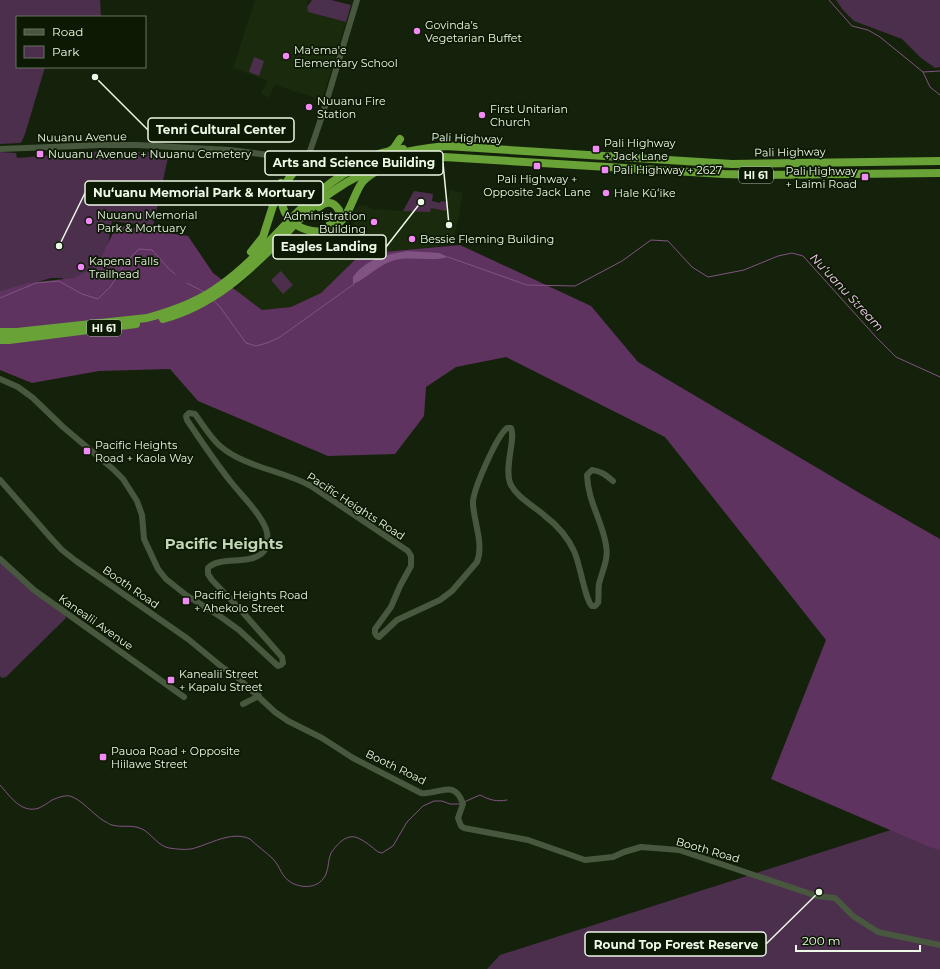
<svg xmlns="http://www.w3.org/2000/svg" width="940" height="969" font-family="Montserrat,sans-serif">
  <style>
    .built { fill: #1a2a0c }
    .green { fill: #4c2e4d }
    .forest { fill: #5f3360 }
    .water { fill: #815382 }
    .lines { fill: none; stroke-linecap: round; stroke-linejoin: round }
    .stream { stroke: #815382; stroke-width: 1 }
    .secondary { stroke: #48583e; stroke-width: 6 }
    .highway { stroke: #69a237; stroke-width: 8 }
    .poi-dot { fill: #f18af4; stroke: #0c1903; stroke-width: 1.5 }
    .labels { text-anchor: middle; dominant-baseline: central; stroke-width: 3.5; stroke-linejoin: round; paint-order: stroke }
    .shield { fill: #0c1903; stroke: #aab5a3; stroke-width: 1 }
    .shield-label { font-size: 10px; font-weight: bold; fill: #eef8e8 }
    .poi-label { font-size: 11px; fill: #eef8e8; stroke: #0c1903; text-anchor: start }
    .street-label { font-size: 11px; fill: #eef8e8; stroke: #0c1903 }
    .water-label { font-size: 12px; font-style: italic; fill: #f8cef8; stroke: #0c1903 }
    .district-label { font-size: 15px; font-weight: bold; fill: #c2d5b6; stroke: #0c1903 }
    .leader { fill: none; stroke: #eef8e8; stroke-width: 1.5 }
    .callout-dot { fill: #eef8e8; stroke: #0c1903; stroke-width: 1.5 }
    .callout { fill: #0c1903; stroke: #eef8e8; stroke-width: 1.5 }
    .callout-label { font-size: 12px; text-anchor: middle; font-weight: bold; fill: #eef8e8 }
  </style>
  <rect width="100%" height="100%" fill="#15220b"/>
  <!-- built -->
  <g class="built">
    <polygon points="255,0 307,0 308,12 346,22 322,100 275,85 268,98 261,93 268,81 233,68"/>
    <polygon points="450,189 463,193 453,245 361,254 352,241 355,210 358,206 364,205 373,209 403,211 414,191 433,194 432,201 440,203 441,201 447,202"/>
    <polygon points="296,229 305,233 315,235 332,231 340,244 344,246 356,260 321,293 291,307 262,310 235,290 275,247 291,235"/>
  </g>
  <!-- green -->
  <g class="green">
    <polygon points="0,0 100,0 101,17 17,17 17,67 45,67 25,134 22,141 20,143 0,144"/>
    <polygon points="312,0 331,0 351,5 346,22 308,12 307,7"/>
    <polygon points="836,0 940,0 940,67 935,68 920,57 902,39 854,21 843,10"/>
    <polygon points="254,57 264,61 259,76 249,72"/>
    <polygon points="102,151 169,153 153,226 112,221 103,277 90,294 62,278 51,278 0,293 0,152 16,153 17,158"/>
    <polygon points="414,191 433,194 432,201 440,203 441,201 448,202 446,211 431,208 430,212 403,211"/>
    <polygon points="281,271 293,285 283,294 271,280"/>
    <polygon points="0,562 65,615 66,618 6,677 2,678 0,676"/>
    <polygon points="940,804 940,969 487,969 500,955 897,828"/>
  </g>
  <!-- forest -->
  <polygon class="forest" points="117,225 188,236 213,273 262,310 291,307 321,293 361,254 460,245 591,306 638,362 863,495 940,539 940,850 932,848 771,779 826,640 665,437 506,357 456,367 426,387 424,416 395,454 328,456 198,401 170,369 99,371 32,383 0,370 0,291 28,283 74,278 97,266"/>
  <!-- water -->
  <path class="water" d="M408,251L439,253L448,257C431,262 412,256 395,260C379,264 368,278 353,284V277C366,259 387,254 408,251Z"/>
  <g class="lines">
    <!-- stream -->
    <g class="stream">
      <polyline points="829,0 852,26 868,30 880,37 923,72 940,71"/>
      <polyline points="923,72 930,87 940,95"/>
      <polyline points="448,257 527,285 575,286 622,261 651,240 668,241 692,267 708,277 744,270 778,256 792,253 803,256 876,337 896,357 940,377"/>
      <polyline points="187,283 204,292"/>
      <polyline points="0,298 36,283 59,281 82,294 98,299 111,286 126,262 139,249 152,250 169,269 175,274"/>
      <polyline points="213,300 220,307 246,343 256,346 267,343 280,337 354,284"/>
      <path d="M0,785C10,796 21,814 39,808C43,806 48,803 52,800C57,798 64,795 70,796C81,799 94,815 104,821C107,822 110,825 112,825C123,828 131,824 142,829C152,834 158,846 169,848C176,849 184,850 191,849C209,845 231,830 250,839C257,846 266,852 273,859C281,867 280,876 292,883C304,889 320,888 326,874C329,867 328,859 331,853C337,844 347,833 358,838C365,841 372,847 378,852L382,853L393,846L407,822L423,806L434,801H442L450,804H460"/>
      <path d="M464,802L480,795C490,800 496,802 507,800"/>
    </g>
    <!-- secondary -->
    <g class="secondary">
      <polyline points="0,149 102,145 137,145 230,150 307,160 323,113 357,0"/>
      <path d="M0,379L18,387L33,398L63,427L113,469L123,479L137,501L142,515L144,539L158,569L166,579L186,595L221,617L239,630L278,666L281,665L283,663L282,657L239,608L212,580L208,574V568C219,556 247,565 261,554C268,549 269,538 266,529C259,512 243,497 231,482C215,462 201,441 187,420L186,416L189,413L195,414C203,425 210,437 220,446C246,468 282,470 311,486L408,551L411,556V566L400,586L391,607L375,629V633L377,636L379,637L397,620L440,600L452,591L477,562C484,545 474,522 473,504C472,491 497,436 507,428H511C516,438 504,467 510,483C516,497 534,506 545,516C557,525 568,538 574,551C580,563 585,600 592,606H595L598,603C599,597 598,590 599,584C602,571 609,559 606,545C602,520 588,502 587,475L592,470C601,471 606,475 613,481"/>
      <path d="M0,480L50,537L62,550L76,561L188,639L222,667L237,677L275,712L288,721L322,738L353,758L421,793C439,795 454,778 463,804L458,818L461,826L464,828L528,840L585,860L613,857L624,852L641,847L679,850L817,896L835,898L853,916L878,932L940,945"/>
      <polyline points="0,559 34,590 184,697"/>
      <polyline points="243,704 259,696"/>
    </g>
    <!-- highway -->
    <g class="highway">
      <polyline points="391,150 394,148 400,139"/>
      <path d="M273,156C282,161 289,165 290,176"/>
      <path d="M375,172C370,175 364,179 361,184C351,200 349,221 330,229C305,239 273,216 284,188C288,176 297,169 307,160C323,162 339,164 354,161C371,157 386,150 403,149"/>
      <path d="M319,207C327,201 333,201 339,210L338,217L330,224"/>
      <polyline points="251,252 263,237 278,190 281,183"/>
      <path d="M163,319C214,305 248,272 284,236C294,225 304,213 316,204C356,171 392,158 444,157L724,174L761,175L940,173"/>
      <path d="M0,332H17L147,318C173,311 199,302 221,285C262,256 291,212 332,182C364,158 407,150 446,146L732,164L940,161"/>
      <polyline points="0,340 9,340 136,324"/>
    </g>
  </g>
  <!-- markers -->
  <g class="poi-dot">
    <circle cx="417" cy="31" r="4"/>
    <circle cx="286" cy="56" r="4"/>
    <circle cx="309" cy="107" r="4"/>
    <circle cx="482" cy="115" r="4"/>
    <rect x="592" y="145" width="8" height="8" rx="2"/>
    <rect x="36" y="150" width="8" height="8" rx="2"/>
    <rect x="533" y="162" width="8" height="8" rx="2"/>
    <rect x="601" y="166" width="8" height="8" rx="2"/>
    <rect x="861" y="173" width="8" height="8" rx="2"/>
    <circle cx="606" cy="193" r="4"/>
    <circle cx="89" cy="221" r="4"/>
    <circle cx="374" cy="222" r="4"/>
    <circle cx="412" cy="239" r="4"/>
    <circle cx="81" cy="267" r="4"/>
    <rect x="83" y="447" width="8" height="8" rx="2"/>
    <rect x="182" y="597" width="8" height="8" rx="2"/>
    <rect x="167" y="676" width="8" height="8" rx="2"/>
    <rect x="99" y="753" width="8" height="8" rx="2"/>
  </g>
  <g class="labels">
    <!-- shield labels -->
    <g class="shield">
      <rect x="739" y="167" width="34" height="16" rx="3"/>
      <rect x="87" y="320" width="34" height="16" rx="3"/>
    </g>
    <g class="shield-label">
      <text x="756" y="175">HI 61</text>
      <text x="104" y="328">HI 61</text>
    </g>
    <!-- poi labels -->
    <g class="poi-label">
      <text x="425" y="25">Govinda’s<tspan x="425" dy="13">Vegetarian Buffet</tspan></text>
      <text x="294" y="50">Ma'ema'e<tspan x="294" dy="13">Elementary School</tspan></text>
      <text x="317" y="101">Nuuanu Fire<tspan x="317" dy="13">Station</tspan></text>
      <text x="490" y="109">First Unitarian<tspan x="490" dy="13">Church</tspan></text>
      <text x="604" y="143">Pali Highway<tspan x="604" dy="13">+ Jack Lane</tspan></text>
      <text x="48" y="154">Nuuanu Avenue + Nuuanu Cemetery</text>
      <text x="613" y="170">Pali Highway + 2627</text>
      <text x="857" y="171" text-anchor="end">Pali Highway<tspan x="857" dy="13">+ Laimi Road</tspan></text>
      <text x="537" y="179" text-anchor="middle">Pali Highway +<tspan x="537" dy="13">Opposite Jack Lane</tspan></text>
      <text x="614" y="193">Hale Kūʻike</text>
      <text x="97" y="215">Nuuanu Memorial<tspan x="97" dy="13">Park &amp; Mortuary</tspan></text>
      <text x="366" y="216" text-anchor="end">Administration<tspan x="366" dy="13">Building</tspan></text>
      <text x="420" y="239">Bessie Fleming Building</text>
      <text x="89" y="261">Kapena Falls<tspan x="89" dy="13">Trailhead</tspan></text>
      <text x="95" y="445">Pacific Heights<tspan x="95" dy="13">Road + Kaola Way</tspan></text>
      <text x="194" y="595">Pacific Heights Road<tspan x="194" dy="13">+ Ahekolo Street</tspan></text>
      <text x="179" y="674">Kanealii Street<tspan x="179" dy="13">+ Kapalu Street</tspan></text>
      <text x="111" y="751">Pauoa Road + Opposite<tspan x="111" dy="13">Hiilawe Street</tspan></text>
    </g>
    <!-- street labels -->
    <g class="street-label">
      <text transform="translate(82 137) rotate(-1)">Nuuanu Avenue</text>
      <text transform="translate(467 138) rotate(2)">Pali Highway</text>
      <text transform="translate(790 152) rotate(-1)">Pali Highway</text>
      <text transform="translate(356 506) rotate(33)">Pacific Heights Road</text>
      <text transform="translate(131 587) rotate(35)">Booth Road</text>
      <text transform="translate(96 622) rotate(35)">Kanealii Avenue</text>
      <text transform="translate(396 767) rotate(26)">Booth Road</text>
      <text transform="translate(708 850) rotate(16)">Booth Road</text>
    </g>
    <!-- water labels -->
    <g class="water-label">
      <text transform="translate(847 292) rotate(47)">Nuʻuanu Stream</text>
    </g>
    <!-- district labels -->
    <g class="district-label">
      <text x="224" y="543">Pacific Heights</text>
    </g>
  </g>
  <!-- callouts -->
  <path class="leader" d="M95 77L148 130M449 225L443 163M59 246L85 193M421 202L386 247M819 892L766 944"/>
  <g class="callout-dot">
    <circle cx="95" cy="77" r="4"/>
    <circle cx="449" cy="225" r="4"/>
    <circle cx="59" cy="246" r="4"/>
    <circle cx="421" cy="202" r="4"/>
    <circle cx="819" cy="892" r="4"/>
  </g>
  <g class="callout">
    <rect x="148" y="118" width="146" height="24" rx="4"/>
    <rect x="265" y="151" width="178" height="24" rx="4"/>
    <rect x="85" y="181" width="238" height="24" rx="4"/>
    <rect x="273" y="235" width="113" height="24" rx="4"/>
    <rect x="585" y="932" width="181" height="24" rx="4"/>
  </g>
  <g class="callout-label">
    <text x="221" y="134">Tenri Cultural Center</text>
    <text x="354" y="167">Arts and Science Building</text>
    <text x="204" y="197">Nuʻuanu Memorial Park &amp; Mortuary</text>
    <text x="329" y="251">Eagles Landing</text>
    <text x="676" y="949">Round Top Forest Reserve</text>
  </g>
  <!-- legend -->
  <rect x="16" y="16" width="130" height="52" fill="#0c1903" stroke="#66725f"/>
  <rect x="24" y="29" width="20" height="6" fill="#48583e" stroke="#66725f"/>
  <text x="52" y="36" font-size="12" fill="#eef8e8">Road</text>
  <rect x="24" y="46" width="20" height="12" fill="#4c2e4d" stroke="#66725f"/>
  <text x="52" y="56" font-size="12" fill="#eef8e8">Park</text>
  <!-- scale -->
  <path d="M796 945v6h124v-6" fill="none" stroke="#eef8e8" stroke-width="2"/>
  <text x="802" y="945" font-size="12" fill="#eef8e8" stroke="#0c1903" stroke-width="3" paint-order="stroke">200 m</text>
</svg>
